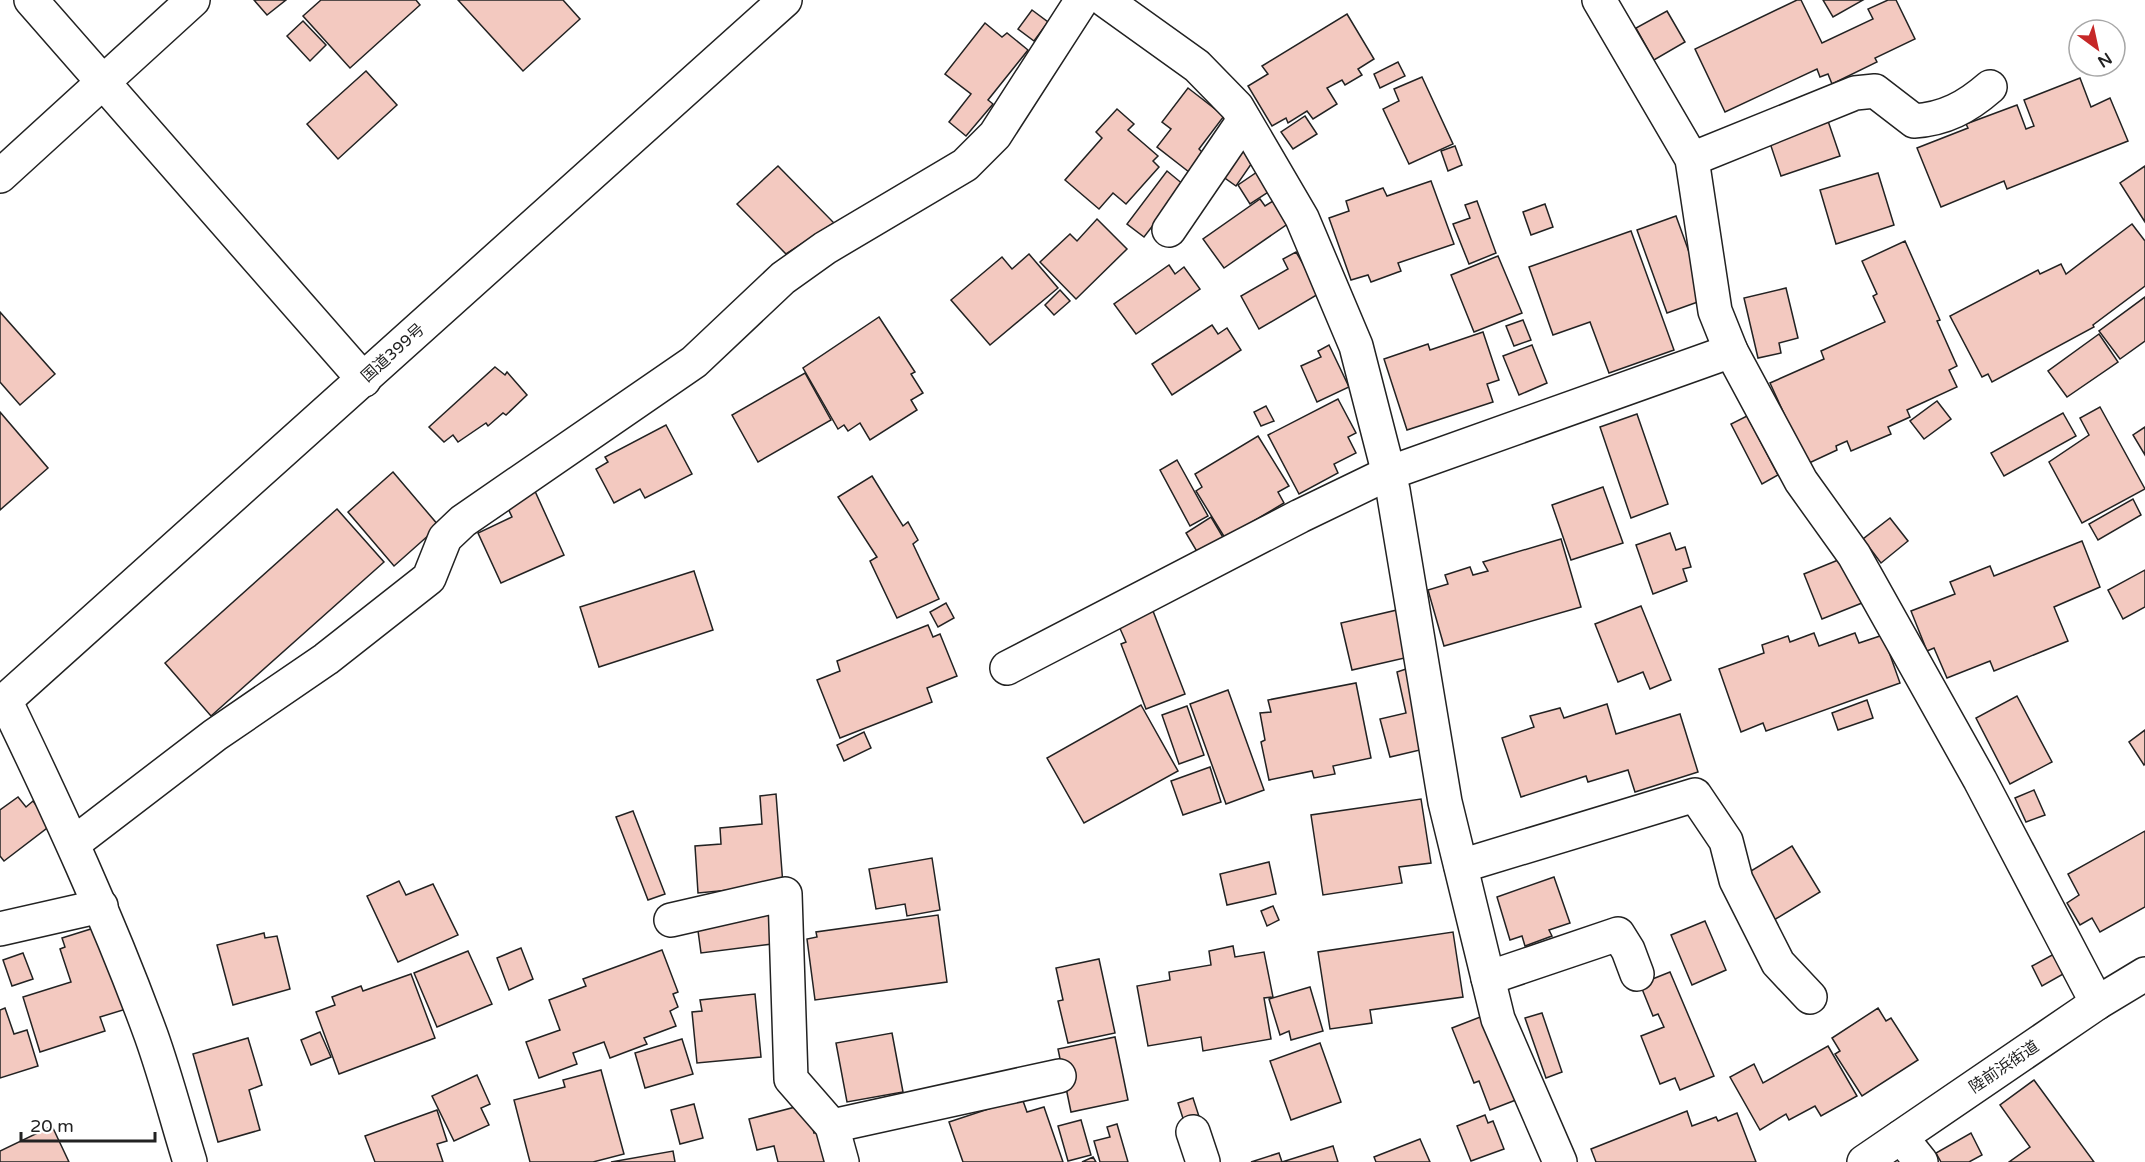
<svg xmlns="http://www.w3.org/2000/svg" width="2145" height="1162" font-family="'Varela Round','Noto Sans JP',sans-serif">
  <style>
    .building { fill: #f3c9c0; stroke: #222; stroke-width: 1.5 }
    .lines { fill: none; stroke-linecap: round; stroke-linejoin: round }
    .minor-casing { stroke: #222; stroke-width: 36 }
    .highway-casing { stroke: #222; stroke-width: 36 }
    .minor { stroke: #fff; stroke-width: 33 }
    .highway { stroke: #fff; stroke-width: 33 }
    .labels { text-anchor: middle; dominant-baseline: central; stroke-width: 4.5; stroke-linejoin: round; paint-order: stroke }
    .street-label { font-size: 16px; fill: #222; stroke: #fff }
  </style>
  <rect width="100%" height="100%" fill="#fff"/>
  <!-- building -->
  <g class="building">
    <polygon points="254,0 286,0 267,15"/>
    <polygon points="321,0 416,0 420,5 350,68 303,16"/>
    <polygon points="458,0 563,0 580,19 523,71"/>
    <polygon points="1797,0 1801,0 1822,43 1873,19 1868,9 1888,0 1896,0 1915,39 1875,58 1877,62 1832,84 1828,74 1820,77 1817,69 1725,112 1695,49"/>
    <polygon points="1823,0 1863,0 1833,17"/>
    <polygon points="1032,10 1048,22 1034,41 1018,29"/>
    <polygon points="1667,11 1685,42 1654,60 1636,28"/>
    <polygon points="1347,14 1374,59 1358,69 1362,75 1345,85 1342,80 1327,88 1337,104 1313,119 1307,111 1288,123 1286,118 1272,126 1248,86 1268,74 1262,66"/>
    <polygon points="303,21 326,45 310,61 287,36"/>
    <polygon points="985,23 1002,37 1007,33 1028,50 988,100 993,104 966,136 949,122 971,94 945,74"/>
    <polygon points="1398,62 1405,76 1380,88 1374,74"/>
    <polygon points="366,71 397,105 338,159 307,124"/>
    <polygon points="1422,77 1453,144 1409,164 1383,109 1399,101 1394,89"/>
    <polygon points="2080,78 2091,107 2110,98 2128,141 2007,189 2004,181 1941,207 1917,148 1968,128 1966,124 2017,105 2026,129 2034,126 2024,100"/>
    <polygon points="1188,88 1224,116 1199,149 1203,153 1189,172 1157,147 1171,129 1162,122"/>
    <polygon points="1117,109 1134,124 1128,130 1158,156 1153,161 1159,167 1126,204 1113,193 1099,209 1065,180 1102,138 1096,132"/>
    <polygon points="1305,116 1317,134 1293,149 1281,132"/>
    <polygon points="1827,118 1840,156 1781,176 1768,137"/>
    <polygon points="1455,146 1462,165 1448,171 1441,151"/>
    <polygon points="1241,150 1254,160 1236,186 1222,176"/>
    <polygon points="778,166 834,223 786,254 737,204"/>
    <polygon points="2145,166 2145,222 2120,183"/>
    <polygon points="1260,170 1273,189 1250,204 1238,185"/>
    <polygon points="1167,171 1184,185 1144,237 1127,224"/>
    <polygon points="1878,173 1894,225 1836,244 1820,190"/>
    <polygon points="1431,181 1454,244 1398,263 1401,271 1371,282 1368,275 1351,280 1329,218 1349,211 1346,201 1383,188 1387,196"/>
    <polygon points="1260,199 1265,206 1273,201 1289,223 1224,268 1203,239"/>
    <polygon points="1477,201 1496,253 1469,264 1453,224 1470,218 1465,205"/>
    <polygon points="1545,204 1553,227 1531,235 1523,212"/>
    <polygon points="1676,216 1706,299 1667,313 1637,230"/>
    <polygon points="1097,219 1127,249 1076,299 1040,262 1070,234 1077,241"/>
    <polygon points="2132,224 2145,241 2145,286 2093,325 2094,327 1992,382 1988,374 1982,377 1950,316 2038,270 2040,274 2061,264 2066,274"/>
    <polygon points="1631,231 1674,350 1609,373 1590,322 1553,335 1529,267"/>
    <polygon points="1905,241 1940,320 1937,321 1957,366 1949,370 1957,387 1907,410 1910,417 1888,427 1891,434 1851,451 1847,441 1836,446 1837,450 1807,464 1770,383 1824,359 1821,351 1885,322 1873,296 1877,294 1862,261"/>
    <polygon points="1296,252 1320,293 1259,329 1241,296 1288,269 1283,259"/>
    <polygon points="1029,254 1058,288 990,345 951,300 1002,257 1012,269"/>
    <polygon points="1498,256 1522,313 1474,332 1451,275"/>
    <polygon points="1169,265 1175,274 1184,267 1200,289 1136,334 1114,304"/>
    <polygon points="1786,288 1798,338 1779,343 1781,353 1758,358 1744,298"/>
    <polygon points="1060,290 1070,301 1054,315 1045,305"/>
    <polygon points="2145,297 2145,341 2120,359 2099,331"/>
    <polygon points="0,312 55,374 20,405 0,382"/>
    <polygon points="879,317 915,372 911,374 923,393 911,400 917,410 870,440 860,423 848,431 844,425 838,429 803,368"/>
    <polygon points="1523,320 1531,340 1514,346 1506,326"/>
    <polygon points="1212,325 1218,334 1227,328 1241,350 1172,395 1152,364"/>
    <polygon points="1483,332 1499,380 1487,384 1493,402 1407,430 1384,359 1428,344 1430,350"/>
    <polygon points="2099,334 2118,362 2067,397 2048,371"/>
    <polygon points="1329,345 1349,387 1317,402 1301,366 1321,357 1318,351"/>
    <polygon points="1532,345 1547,383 1519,395 1503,356"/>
    <polygon points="495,367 505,375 507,372 527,395 506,415 503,413 488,426 486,423 458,442 453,435 444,442 429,427"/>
    <polygon points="805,373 831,420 758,462 732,415"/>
    <polygon points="1338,399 1356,433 1348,437 1356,453 1334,464 1338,473 1299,494 1268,435"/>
    <polygon points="1937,401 1951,419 1924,439 1910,421"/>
    <polygon points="1266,406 1274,421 1261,426 1254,412"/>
    <polygon points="2100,407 2145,489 2082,523 2049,462 2089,435 2080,418"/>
    <polygon points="0,412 48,468 0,510"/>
    <polygon points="2063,413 2076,436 2004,476 1991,453"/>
    <polygon points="1637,414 1668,504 1631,518 1600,427"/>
    <polygon points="1747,416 1778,475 1762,484 1731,424"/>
    <polygon points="666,425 692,474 645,498 640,489 614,503 596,469 608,462 605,457"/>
    <polygon points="2145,427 2145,455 2133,435"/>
    <polygon points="1258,436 1289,486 1278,492 1284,503 1225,538 1196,491 1202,487 1195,474"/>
    <polygon points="1177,460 1208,516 1190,526 1160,470"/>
    <polygon points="393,472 439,526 394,566 348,512"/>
    <polygon points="872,476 903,526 908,522 918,540 913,544 939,599 897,618 870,561 877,557 838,497"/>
    <polygon points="1603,487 1623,543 1571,560 1552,505"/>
    <polygon points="534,489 564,555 501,583 478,533 512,517 505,502"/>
    <polygon points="2133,499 2141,515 2098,540 2089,524"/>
    <polygon points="337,509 384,562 211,716 165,663"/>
    <polygon points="1211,517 1224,539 1199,555 1186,533"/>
    <polygon points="1890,518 1908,541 1881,563 1863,539"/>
    <polygon points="1670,533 1676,550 1685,547 1691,567 1683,569 1687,581 1653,594 1636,545"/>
    <polygon points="1561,539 1581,607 1444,646 1428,590 1448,584 1445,575 1470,567 1473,575 1488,571 1483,562"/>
    <polygon points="2082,541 2100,587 2054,607 2068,641 1994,671 1990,661 1947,678 1934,648 1927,651 1911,611 1955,594 1950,582 1990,566 1994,576"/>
    <polygon points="1843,558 1862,603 1822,619 1804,574"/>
    <polygon points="2145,570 2145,607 2123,619 2108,590"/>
    <polygon points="694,571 713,630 599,667 580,607"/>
    <polygon points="946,603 954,618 938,627 930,612"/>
    <polygon points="1641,606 1671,680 1650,689 1643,672 1618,682 1595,624"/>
    <polygon points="1397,610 1409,657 1352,670 1341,623"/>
    <polygon points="1153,611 1185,694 1146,709 1121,644 1126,642 1118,624"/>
    <polygon points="928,625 933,637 940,634 957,676 927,688 932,702 840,738 817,680 840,671 837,661"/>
    <polygon points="1814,633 1819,646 1855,633 1859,643 1883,635 1900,683 1766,731 1763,723 1741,732 1719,669 1764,653 1762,645 1788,636 1790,642"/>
    <polygon points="1412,667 1429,742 1419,745 1420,750 1390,757 1380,719 1406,713 1397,672"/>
    <polygon points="1356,683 1371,758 1333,766 1335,774 1314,778 1312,771 1269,780 1261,742 1265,740 1260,713 1271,712 1268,700"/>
    <polygon points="1228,690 1264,790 1226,804 1190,704"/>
    <polygon points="2017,696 2052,762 2010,784 1976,718"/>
    <polygon points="1867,700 1873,718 1838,730 1832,713"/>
    <polygon points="1607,704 1616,734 1680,714 1698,772 1635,792 1628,770 1588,782 1586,776 1521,797 1502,738 1534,727 1530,716 1560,708 1564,718"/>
    <polygon points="1141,705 1178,771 1084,823 1047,758"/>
    <polygon points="1187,706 1204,755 1179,764 1162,715"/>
    <polygon points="2145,730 2145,764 2144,765 2129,742"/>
    <polygon points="864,732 871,748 844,761 837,745"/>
    <polygon points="1210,767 1221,802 1183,815 1171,781"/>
    <polygon points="2034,790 2045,815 2026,822 2015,798"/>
    <polygon points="776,794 783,885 698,893 695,846 721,844 720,828 762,824 760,796"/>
    <polygon points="18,797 26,807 33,801 51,825 4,861 0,856 0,810"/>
    <polygon points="1421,799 1431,863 1399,867 1402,883 1323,895 1311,815"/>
    <polygon points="633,811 665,894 648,900 616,817"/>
    <polygon points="2145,831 2145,907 2100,932 2092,918 2080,925 2067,903 2079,895 2068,874"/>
    <polygon points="1792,846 1820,892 1774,920 1746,874"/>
    <polygon points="932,858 940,910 907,916 905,904 876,909 869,869"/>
    <polygon points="1269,862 1276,894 1227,905 1220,874"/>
    <polygon points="1554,877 1570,923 1549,930 1552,936 1525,946 1522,936 1510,940 1497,897"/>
    <polygon points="399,881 406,895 433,884 458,935 398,962 367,896"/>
    <polygon points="1273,906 1279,920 1267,926 1261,911"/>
    <polygon points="768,908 772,944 701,953 696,916"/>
    <polygon points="938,915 947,982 815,1000 807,939 817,937 816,932"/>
    <polygon points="1705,921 1726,970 1692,985 1671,935"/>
    <polygon points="94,928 123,989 123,1010 100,1017 105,1031 40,1052 23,997 71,982 60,949 65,947 62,938"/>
    <polygon points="1453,932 1463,997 1370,1010 1372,1023 1330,1029 1318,952"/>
    <polygon points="264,933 265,938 277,936 290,989 233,1005 217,945"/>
    <polygon points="1233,946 1235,957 1264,952 1273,997 1264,998 1271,1039 1203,1051 1201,1037 1148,1046 1137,986 1170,980 1169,972 1211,965 1209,951"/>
    <polygon points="521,948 533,979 509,990 497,958"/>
    <polygon points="662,950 678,992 673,994 678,1007 670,1011 676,1026 644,1038 647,1044 610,1058 604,1042 573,1053 577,1064 539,1078 526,1042 560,1030 549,1000 586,986 583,979"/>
    <polygon points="468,951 492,1004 437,1027 414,973"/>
    <polygon points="23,953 33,979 12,986 3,960"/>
    <polygon points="2054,954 2065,973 2042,986 2032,966"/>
    <polygon points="1099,959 1115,1033 1068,1043 1058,1001 1063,1000 1056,968"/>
    <polygon points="1670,972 1714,1076 1680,1090 1675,1078 1660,1084 1641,1036 1664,1027 1658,1014 1653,1016 1640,984"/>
    <polygon points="411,974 435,1038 339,1074 316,1012 335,1005 332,997 361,986 363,991"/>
    <polygon points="1310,987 1323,1031 1291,1040 1289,1031 1280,1035 1269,999"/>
    <polygon points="755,994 761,1057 697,1063 692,1012 702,1011 700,1000"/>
    <polygon points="5,1008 14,1034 27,1030 38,1066 0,1078 0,1010"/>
    <polygon points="1878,1008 1886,1021 1891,1018 1918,1060 1862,1096 1835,1054 1840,1051 1832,1038"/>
    <polygon points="1542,1013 1562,1072 1546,1078 1525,1018"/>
    <polygon points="1488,1014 1521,1098 1490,1110 1479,1081 1474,1083 1452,1028"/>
    <polygon points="320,1032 331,1057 311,1065 301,1040"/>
    <polygon points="892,1033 903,1092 847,1102 836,1043"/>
    <polygon points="1115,1037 1128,1100 1071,1112 1058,1049"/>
    <polygon points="248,1038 262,1085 249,1090 260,1130 218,1142 193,1054"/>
    <polygon points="682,1039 693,1074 645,1088 635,1053"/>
    <polygon points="1320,1043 1341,1102 1291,1120 1270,1061"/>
    <polygon points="1828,1046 1857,1096 1821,1116 1815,1106 1789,1120 1786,1114 1760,1130 1730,1077 1754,1064 1763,1083"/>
    <polygon points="601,1070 624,1154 593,1162 530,1162 514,1100 565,1087 563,1080"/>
    <polygon points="477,1075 490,1104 481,1108 489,1125 454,1141 432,1096"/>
    <polygon points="2034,1080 2094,1162 2009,1162 2030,1147 2000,1105"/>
    <polygon points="1022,1098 1027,1112 1044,1107 1063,1162 963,1162 949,1122"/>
    <polygon points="1193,1098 1206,1138 1191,1143 1178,1103"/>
    <polygon points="694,1104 703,1138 680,1144 671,1110"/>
    <polygon points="807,1104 814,1133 828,1129 836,1162 778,1162 774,1146 757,1150 749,1119"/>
    <polygon points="437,1110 447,1141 437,1144 443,1162 375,1162 365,1136"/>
    <polygon points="1687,1111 1692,1126 1716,1117 1718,1121 1737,1113 1756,1162 1596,1162 1591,1149"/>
    <polygon points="1485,1115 1488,1123 1493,1121 1504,1149 1471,1161 1457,1126"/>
    <polygon points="1081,1120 1091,1155 1068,1161 1058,1126"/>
    <polygon points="1117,1124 1128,1162 1100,1162 1094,1141 1110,1137 1107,1127"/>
    <polygon points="52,1126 69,1162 0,1162 0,1151"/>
    <polygon points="1971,1133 1982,1155 1969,1162 1941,1162 1936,1153"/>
    <polygon points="1420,1139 1430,1162 1376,1162 1374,1157"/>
    <polygon points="1333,1146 1338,1162 1251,1162 1279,1153 1282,1162"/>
    <polygon points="673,1151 675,1162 611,1162"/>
    <polygon points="1093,1157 1096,1162 1082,1162"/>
  </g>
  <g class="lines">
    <!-- minor casing -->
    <g class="minor-casing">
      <g id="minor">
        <polyline points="31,0 364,380"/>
        <polyline points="1105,0 1197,66 1237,107 1302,218 1356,346 1393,490 1445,802 1498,1019 1560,1162"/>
        <polyline points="1599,0 1692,159 1715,311 1731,351 1801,481 1854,555 1980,780 2097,1003"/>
        <path d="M1692,159L1855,93L1875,91L1914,121C1945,119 1967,107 1990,87"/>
        <polyline points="0,176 193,0"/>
        <polyline points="1169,230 1244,120"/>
        <polyline points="1007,668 1300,516 1389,473 1731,351"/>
        <path d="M5,700C58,810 109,920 151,1035C166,1077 177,1120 190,1162"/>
        <polyline points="74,843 215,735 326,659 429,578 445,538 463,521 694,362 783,278 825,248 965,165 995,135 1082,0"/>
        <polyline points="1461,866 1695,795 1726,841 1736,880 1778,963 1810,997"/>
        <polyline points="671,920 785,894 791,1079 832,1126 842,1162"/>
        <polyline points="0,929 101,906"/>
        <polyline points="1488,978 1618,934 1628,950 1637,974"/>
        <polyline points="832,1126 1059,1076"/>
        <polyline points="1193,1132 1203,1162"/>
        <polyline points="1901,1137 1921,1162"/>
        <polyline points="1864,1162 2097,1003 2145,974"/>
      </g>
    </g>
    <!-- highway casing -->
    <g class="highway-casing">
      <polyline id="highway" points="0,705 785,0"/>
    </g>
    <!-- minor -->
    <use href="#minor" class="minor"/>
    <!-- highway -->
    <use href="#highway" class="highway"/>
  </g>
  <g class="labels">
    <!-- street labels -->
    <g class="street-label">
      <text transform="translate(393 353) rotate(-42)">国道399号</text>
      <text transform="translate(2004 1067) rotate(-34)">陸前浜街道</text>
    </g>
  </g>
  <!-- north arrow -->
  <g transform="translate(2097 48) rotate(147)"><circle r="28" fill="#ffffff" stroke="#a7a7a7" stroke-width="1.5"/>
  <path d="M0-4.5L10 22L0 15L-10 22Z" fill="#c62828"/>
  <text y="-9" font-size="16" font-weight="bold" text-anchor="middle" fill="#222222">N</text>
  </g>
  <!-- scale -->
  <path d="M21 1132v9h134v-9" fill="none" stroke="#222222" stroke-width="3"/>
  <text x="30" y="1132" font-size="18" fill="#222222" stroke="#ffffff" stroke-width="4.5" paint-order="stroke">20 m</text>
</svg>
